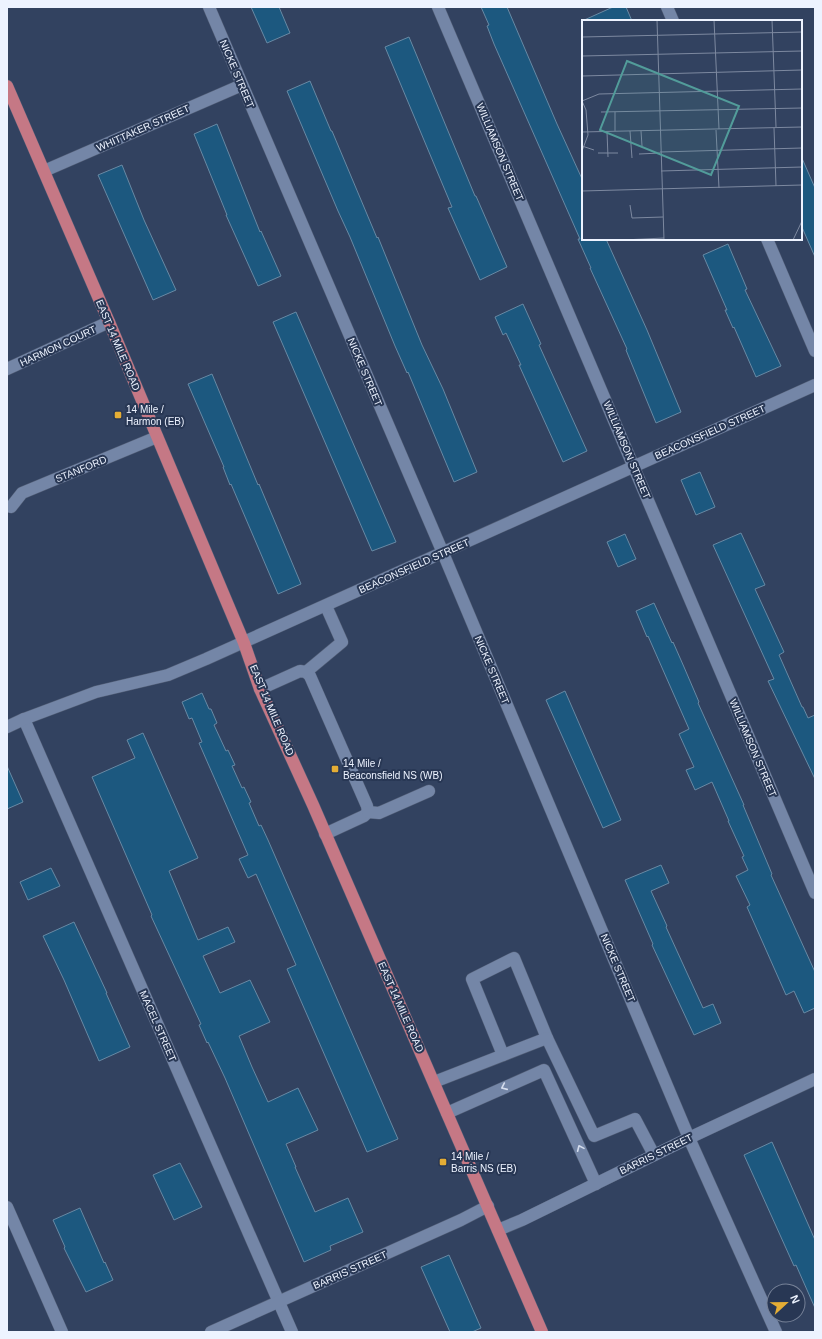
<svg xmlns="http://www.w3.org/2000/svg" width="822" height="1339" font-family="Arial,sans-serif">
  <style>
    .building { fill: #1c587f; stroke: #6889a4 }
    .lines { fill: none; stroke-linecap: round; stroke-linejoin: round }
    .minor-casing { stroke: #515d75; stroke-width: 13 }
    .major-casing { stroke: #515d75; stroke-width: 13 }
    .minor { stroke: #7486a7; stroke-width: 12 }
    .major { stroke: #c57885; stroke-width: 12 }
    .oneway { stroke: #d5dded }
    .poi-dot { fill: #e4ad35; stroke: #283754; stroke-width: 1.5 }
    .labels { text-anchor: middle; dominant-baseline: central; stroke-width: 4; stroke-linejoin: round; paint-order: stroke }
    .street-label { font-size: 10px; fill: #edf3ff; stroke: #283754 }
    .poi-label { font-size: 10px; fill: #edf3ff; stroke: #283754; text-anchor: start }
    .inset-road { fill: none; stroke: #7d89a0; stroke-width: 1 }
    .view { fill: #529c9a; fill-opacity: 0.15; stroke: #529c9a; stroke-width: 2 }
    .inset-edge { fill: none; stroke: #edf3ff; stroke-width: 2 }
  </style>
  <rect width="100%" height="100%" fill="#324260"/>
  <!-- building -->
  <g class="building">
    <polygon points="251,7 279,7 290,33 267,43"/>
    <polygon points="481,7 507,7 557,124 583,181 583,239 606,239 647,330 681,412 656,423 626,350 627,349 590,268 591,268 578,239 580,239 494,44 487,26 489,25"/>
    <polygon points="613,7 626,7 632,21 582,21"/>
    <polygon points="409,37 475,196 476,196 507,267 480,280 448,208 452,207 385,47"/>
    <polygon points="310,81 331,131 332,131 377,238 378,237 422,345 443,389 477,472 454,482 408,372 407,373 395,346 350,237 338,211 287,91"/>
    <polygon points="217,124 260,232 261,231 281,276 258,286 226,215 227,215 194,134"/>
    <polygon points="801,156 815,188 815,257 801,225"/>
    <polygon points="122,165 144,220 176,290 153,300 98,175"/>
    <polygon points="728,244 747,289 745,290 781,366 756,377 734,327 733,328 725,310 727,310 703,255"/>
    <polygon points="523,304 541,344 539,345 587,451 563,462 519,365 521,365 506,333 503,335 495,317"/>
    <polygon points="296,312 396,542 372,551 273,322"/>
    <polygon points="212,374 258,485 259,484 301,584 278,594 231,484 230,485 223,467 224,467 188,384"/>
    <polygon points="700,472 715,507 696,515 681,480"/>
    <polygon points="741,533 765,585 755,589 784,652 779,655 802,707 803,707 808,718 815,715 815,779 768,681 774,679 713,545"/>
    <polygon points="625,534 636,559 618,567 607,542"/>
    <polygon points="654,603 672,643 673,642 684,667 699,702 698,703 744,805 743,805 772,874 771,875 815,972 815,1008 804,1013 794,991 786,995 747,907 750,905 736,876 748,870 742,857 744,856 728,821 729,821 712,782 695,790 686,770 694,767 679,734 689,729 648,636 647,637 636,611"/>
    <polygon points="565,691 621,820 603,828 546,700"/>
    <polygon points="202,693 209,709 211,709 217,723 214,725 226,751 228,750 235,765 232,766 242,788 244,787 251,802 249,803 259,826 261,825 268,840 398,1139 367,1152 287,969 296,965 256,874 248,878 239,859 248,855 199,743 202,742 192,718 189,719 182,702"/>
    <polygon points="143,733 198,858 169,871 198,940 228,927 235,942 203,956 220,993 250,980 270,1022 239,1036 252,1067 268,1102 298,1088 318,1130 286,1144 296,1167 295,1167 315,1212 348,1198 363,1232 330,1246 331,1250 304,1262 225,1078 208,1042 207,1043 199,1025 201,1024 151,916 152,915 92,777 135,758 127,740"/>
    <polygon points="7,766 23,802 7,809"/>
    <polygon points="661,865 669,883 651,891 667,926 666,927 703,1008 713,1004 721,1023 694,1035 652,945 653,944 625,880"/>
    <polygon points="51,868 60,886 28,900 20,882"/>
    <polygon points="74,922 107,993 106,993 130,1047 99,1061 64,980 43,936"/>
    <polygon points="772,1142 815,1240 815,1308 796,1265 794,1266 744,1155"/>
    <polygon points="180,1163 202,1207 174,1220 153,1175"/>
    <polygon points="80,1208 104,1263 105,1262 113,1280 86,1292 64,1248 65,1247 53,1220"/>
    <polygon points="449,1255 481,1328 472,1332 450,1332 421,1267"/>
  </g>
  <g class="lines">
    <!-- minor casing -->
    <g class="minor-casing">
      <g id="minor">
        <polyline points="209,7 443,553 689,1138 776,1332"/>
        <polyline points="438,7 815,893"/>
        <polyline points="667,7 673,21"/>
        <polyline points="44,171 242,85"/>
        <polyline points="767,239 815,351"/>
        <polyline points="7,369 109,322"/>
        <polyline points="11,507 22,493 157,437"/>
        <polyline points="306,672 342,642 326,606"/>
        <polyline points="260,689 300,671 306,672 310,676 367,806 368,812 364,816 325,834"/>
        <polyline points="24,719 292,1332"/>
        <polyline points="7,727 24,719 96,692 168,675 206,659 815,385"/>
        <polyline points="368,812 379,813 429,791"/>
        <polyline points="503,1055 472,979 514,958 547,1038"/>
        <polyline points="434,1082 547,1038 594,1136 635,1119 654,1155"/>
        <polyline points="447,1113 544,1070 596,1184"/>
        <polyline points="7,1207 62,1332"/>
        <polyline points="498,1230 522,1220 689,1138 815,1079"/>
        <polyline points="211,1332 461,1220 488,1206"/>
      </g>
    </g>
    <!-- major casing -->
    <g class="major-casing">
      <polyline id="major" points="7,86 109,322 244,643 260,689 313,805 542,1332"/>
    </g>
    <!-- minor -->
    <use href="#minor" class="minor"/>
    <!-- major -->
    <use href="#major" class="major"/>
  </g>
  <!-- one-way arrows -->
  <defs><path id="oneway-chevron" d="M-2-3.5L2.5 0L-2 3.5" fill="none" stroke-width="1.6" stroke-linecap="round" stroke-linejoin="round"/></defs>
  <g class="oneway">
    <use href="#oneway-chevron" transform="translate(504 1087) rotate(156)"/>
    <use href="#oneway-chevron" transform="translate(580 1148) rotate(-114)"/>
  </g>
  <!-- markers -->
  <g class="poi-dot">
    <rect x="114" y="411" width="8" height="8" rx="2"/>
    <rect x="331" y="765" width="8" height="8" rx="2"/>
    <rect x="439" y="1158" width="8" height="8" rx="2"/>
  </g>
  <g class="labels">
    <!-- street labels -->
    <g class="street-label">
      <text transform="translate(237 74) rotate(67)">NICKE STREET</text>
      <text transform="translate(143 128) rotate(-24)">WHITTAKER STREET</text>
      <text transform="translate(500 152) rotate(67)">WILLIAMSON STREET</text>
      <text transform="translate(118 345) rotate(67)">EAST 14 MILE ROAD</text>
      <text transform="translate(58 346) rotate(-25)">HARMON COURT</text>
      <text transform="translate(365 372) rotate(67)">NICKE STREET</text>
      <text transform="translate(710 432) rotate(-24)">BEACONSFIELD STREET</text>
      <text transform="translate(627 450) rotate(67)">WILLIAMSON STREET</text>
      <text transform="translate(81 469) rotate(-22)">STANFORD</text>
      <text transform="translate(414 566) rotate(-24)">BEACONSFIELD STREET</text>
      <text transform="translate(492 670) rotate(67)">NICKE STREET</text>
      <text transform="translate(272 710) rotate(67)">EAST 14 MILE ROAD</text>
      <text transform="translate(753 748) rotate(67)">WILLIAMSON STREET</text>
      <text transform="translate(618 968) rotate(67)">NICKE STREET</text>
      <text transform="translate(401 1007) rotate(66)">EAST 14 MILE ROAD</text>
      <text transform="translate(158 1026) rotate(66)">MACEL STREET</text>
      <text transform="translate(656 1154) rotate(-26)">BARRIS STREET</text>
      <text transform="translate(350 1270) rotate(-24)">BARRIS STREET</text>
    </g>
    <!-- poi labels -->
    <g class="poi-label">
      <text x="126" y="409">14 Mile /<tspan x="126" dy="12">Harmon (EB)</tspan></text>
      <text x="343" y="763">14 Mile /<tspan x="343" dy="12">Beaconsfield NS (WB)</tspan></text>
      <text x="451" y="1156">14 Mile /<tspan x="451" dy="12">Barris NS (EB)</tspan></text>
    </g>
  </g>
  <!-- overview -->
  <g transform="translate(582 20)">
    <rect width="220" height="220" fill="#324260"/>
    <path class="inset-road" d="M75,0L82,220M132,0L137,109M190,0L194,107M0,17L220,12M0,36L220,31M0,56L220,50M0,81L17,74L220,69M19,92L220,88M33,92V111M192,108L194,166M134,110L137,168M48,111L50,138M59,111L60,126M0,112L220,107M25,112L26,137M0,126L12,130M0,131L6,115L4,90L0,81M78,132L220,128M16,133H36M57,134L78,133M79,151L220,147M0,171L220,165M48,185L50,198L81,197M41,220L82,218M211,220L220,201"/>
    <path class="view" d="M45,41L157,86L129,155L18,110Z"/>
    <rect width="220" height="220" class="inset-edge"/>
  </g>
  <!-- border -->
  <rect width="822" height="1339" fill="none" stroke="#edf3ff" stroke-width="16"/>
  <!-- north arrow -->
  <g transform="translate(786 1303) rotate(68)"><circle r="19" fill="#283754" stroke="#778298"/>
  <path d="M0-3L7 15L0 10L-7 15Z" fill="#e4ad35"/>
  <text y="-6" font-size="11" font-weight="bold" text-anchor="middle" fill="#edf3ff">N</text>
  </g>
</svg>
